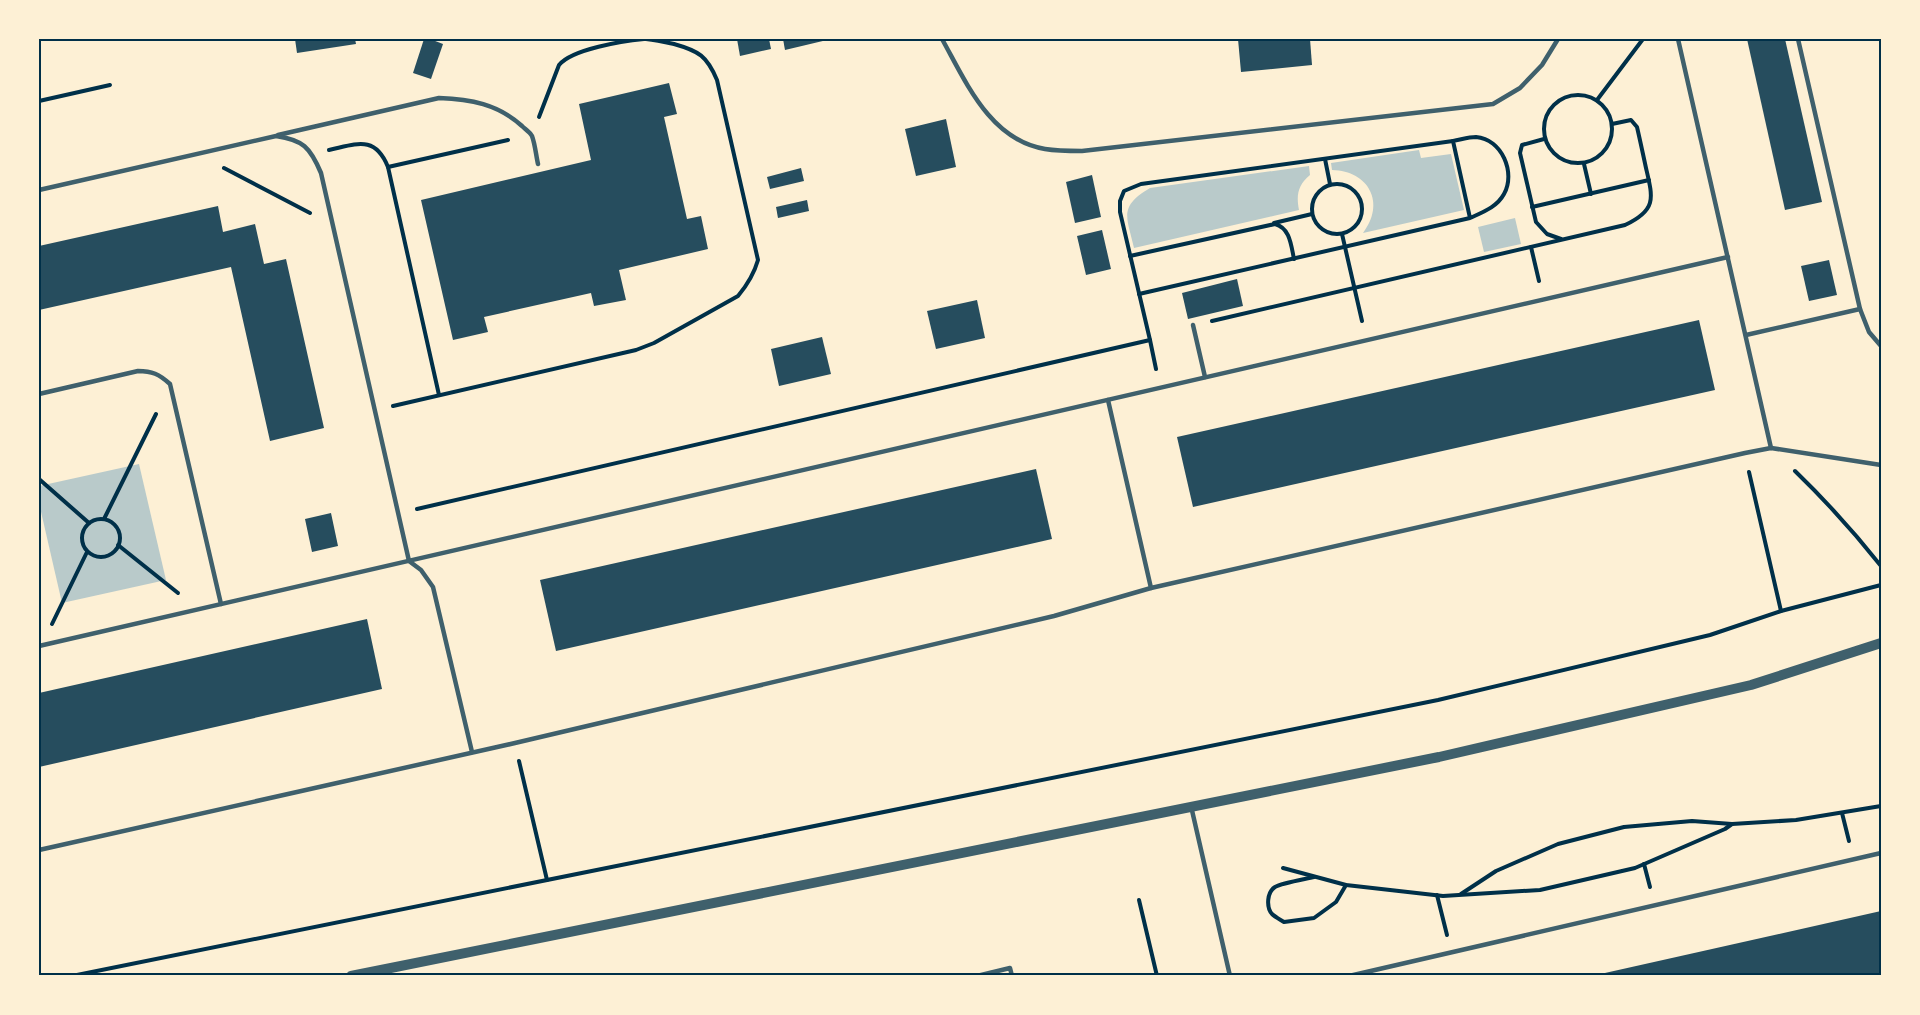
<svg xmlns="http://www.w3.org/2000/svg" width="1920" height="1015" font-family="'Sofia Sans Condensed',sans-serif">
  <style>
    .green { fill: #b9caca }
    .building { fill: #264d5e }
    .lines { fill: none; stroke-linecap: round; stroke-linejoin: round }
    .path { stroke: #003049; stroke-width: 4 }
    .service { stroke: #3f606c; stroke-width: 4.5 }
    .tertiary { stroke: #3f606c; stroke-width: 10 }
    .neatline { fill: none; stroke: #003049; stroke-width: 2 }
  </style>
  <rect width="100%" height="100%" fill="#fdf0d5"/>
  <!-- green -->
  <g class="green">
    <path d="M1419,150L1421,158L1451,154L1464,210L1363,233C1386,203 1369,171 1332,170L1331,163Z"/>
    <path d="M1309,166L1310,175C1298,185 1296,195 1299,210L1134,248C1127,217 1118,207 1150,188Z"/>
    <polygon points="1515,218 1521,244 1484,252 1478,227"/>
    <polygon points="139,464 166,580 62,603 39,503 39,486"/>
  </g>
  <!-- building -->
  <g class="building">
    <polygon points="295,39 355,39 356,44 297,53"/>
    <polygon points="424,39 430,39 443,44 431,79 413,73"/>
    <polygon points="737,39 769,39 771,49 740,56"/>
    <polygon points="783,39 827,39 827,40 785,50"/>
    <polygon points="1238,39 1310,39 1312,65 1241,72"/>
    <polygon points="1747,39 1785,39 1822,202 1785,210"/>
    <polygon points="669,83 677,114 664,117 687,219 701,216 708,249 619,270 626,300 594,306 591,293 484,317 488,332 453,340 421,200 591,160 579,104"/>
    <polygon points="946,119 956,167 916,176 905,129"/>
    <polygon points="801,168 804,181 770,189 767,177"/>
    <polygon points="1092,175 1101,217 1075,223 1066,182"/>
    <polygon points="807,200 809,211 778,218 776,207"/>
    <polygon points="218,206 223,232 255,224 264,264 286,259 324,428 270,441 231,267 39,310 39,246"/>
    <polygon points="1102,230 1111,269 1086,275 1077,236"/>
    <polygon points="1829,260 1837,295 1809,301 1801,266"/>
    <polygon points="1237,279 1243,306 1188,319 1182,293"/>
    <polygon points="977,300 985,338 936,349 927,311"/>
    <polygon points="1699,320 1715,390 1193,507 1177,437"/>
    <polygon points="822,337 831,374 779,386 771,349"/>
    <polygon points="1036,469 1052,539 556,651 540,580"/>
    <polygon points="331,513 338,546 312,552 305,519"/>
    <polygon points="367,619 382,689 39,767 39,693"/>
    <polygon points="1881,911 1881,976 1596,976 1596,975"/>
  </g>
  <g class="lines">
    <!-- path -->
    <g class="path">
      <circle cx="1578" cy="129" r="34"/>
      <polyline points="1597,100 1643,39"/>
      <polyline points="39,101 110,85"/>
      <path d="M539,117L559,65C572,49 623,41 644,39"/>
      <polyline points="1544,139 1522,145 1520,153 1536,222 1547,234 1561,239"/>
      <path d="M329,150C357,144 375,135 388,167L439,395"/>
      <polyline points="1325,159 1330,184"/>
      <polyline points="1584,164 1591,194"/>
      <polyline points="388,167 508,140"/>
      <polyline points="224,168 310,213"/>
      <circle cx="1337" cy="209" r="25"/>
      <polyline points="1532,207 1649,180"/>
      <polyline points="1274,223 1312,214"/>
      <polyline points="1342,234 1362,321"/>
      <polyline points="1531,247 1539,281"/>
      <path d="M1130,256L1275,224C1290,228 1291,245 1294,259"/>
      <path d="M1139,294L1470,218C1483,212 1497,207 1504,194C1516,173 1502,139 1476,137C1468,137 1460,140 1453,141L1470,218"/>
      <path d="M1212,321L1625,225C1657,210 1653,198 1646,168C1643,154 1640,140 1637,127L1631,120L1612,124"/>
      <polyline points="1150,340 1120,212 1120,201 1124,191 1141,184 1453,141"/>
      <path d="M393,406L636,350L654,343L738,296C748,284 754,274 758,260L717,80C707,56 699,51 674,44C665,42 656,40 646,39"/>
      <path d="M1795,471C1826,501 1854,532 1881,566"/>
      <polyline points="1749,472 1781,611"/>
      <polyline points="39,479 89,523"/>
      <polyline points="417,509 1150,340 1156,369"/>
      <polyline points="104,519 156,414"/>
      <circle cx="101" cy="538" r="19"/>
      <polyline points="118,545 178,593"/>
      <polyline points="52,624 87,552"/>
      <polyline points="519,761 547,880"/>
      <polyline points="1842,813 1849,841"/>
      <polyline points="1644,864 1650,887"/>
      <polyline points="1283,868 1346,885 1443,896 1540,890 1635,868 1725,829 1732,824 1796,820 1881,806"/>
      <path d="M1314,877C1306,879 1282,883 1275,887C1267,892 1266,907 1272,914C1275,917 1281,920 1284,922L1314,918L1336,902L1346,885"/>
      <polyline points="1461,894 1496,871 1558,844 1624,827 1692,821 1732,824"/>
      <polyline points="1437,895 1447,935"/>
      <polyline points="1139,900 1157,976"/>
      <polyline points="72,976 1438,700 1710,635 1781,611 1881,585"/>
    </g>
    <!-- service -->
    <g class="service">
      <path d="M942,39C966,82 990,140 1045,149C1057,151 1070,151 1082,151L1493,104L1520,88L1542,65L1558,39"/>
      <polyline points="1678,39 1771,448"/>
      <polyline points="1798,39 1860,309 1869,332 1881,346"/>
      <path d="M278,135L439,98C470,99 498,104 522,126C525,129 530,132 532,136C535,144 536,155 538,164"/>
      <path d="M39,190L276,136C303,140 310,147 321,173L409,561L421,570L433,587L472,752"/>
      <polyline points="1193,325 1205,377"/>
      <polyline points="1746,335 1860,309"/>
      <path d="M39,394L138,371C152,371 159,374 170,384L221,604"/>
      <polyline points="1108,400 1151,588"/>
      <polyline points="39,646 1728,257"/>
      <polyline points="1191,806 1230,976"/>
      <polyline points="39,850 515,743 1054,616 1151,588 1745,453 1771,448 1881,465"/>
      <polyline points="977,976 1010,968 1012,976"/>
      <polyline points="1349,976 1881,853"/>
    </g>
    <!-- tertiary -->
    <polyline class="tertiary" points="351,976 1439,757 1751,685 1881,643"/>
  </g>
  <!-- border -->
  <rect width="1920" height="1015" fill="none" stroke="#fdf0d5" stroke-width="81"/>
  <rect x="40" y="40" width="1840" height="934" class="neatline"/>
</svg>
